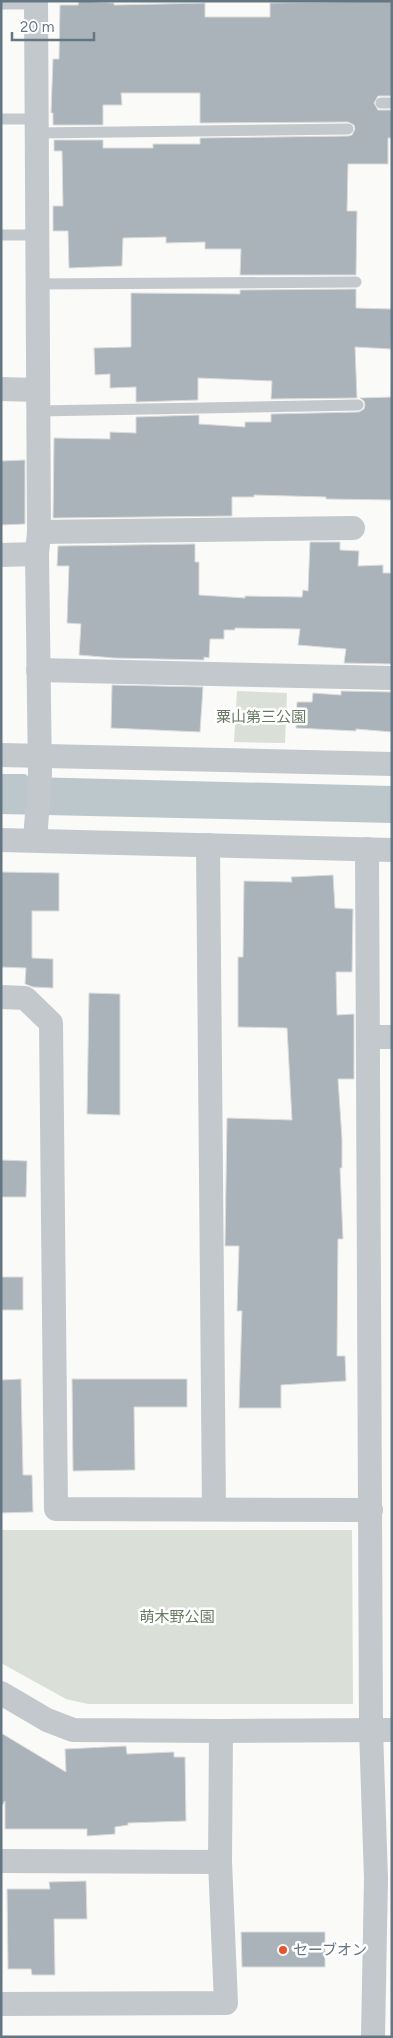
<svg xmlns="http://www.w3.org/2000/svg" width="393" height="2038" font-family="Figtree,'Noto Sans JP',sans-serif">
  <style>
    .green { fill: #dadfd7 }
    .water { fill: #bbc7cb }
    .building { fill: #aab3b9; stroke: #dcdcda }
    .lines { fill: none; stroke-linecap: round; stroke-linejoin: round }
    .service { stroke: #c3c8cc; stroke-width: 11 }
    .minor { stroke: #c3c8cc; stroke-width: 24 }
    .poi-dot { fill: #e4572e; stroke: #fff; stroke-width: 2 }
    .labels { text-anchor: middle; dominant-baseline: central; stroke-width: 5; stroke-linejoin: round; paint-order: stroke }
    .park-label { font-size: 15px; fill: #687a64; stroke: #fff }
    .poi-label { font-size: 15px; fill: #657683; stroke: #fff; text-anchor: start }
  </style>
  <rect width="100%" height="100%" fill="#fafaf8"/>
  <!-- green -->
  <g class="green">
    <polygon points="237,691 287,693 285,743 234,742"/>
    <polygon points="1,1530 352,1530 353,1704 88,1704 66,1699 1,1663"/>
  </g>
  <!-- water -->
  <polygon class="water" points="1,774 25,774 29,777 392,786 392,823 1,814"/>
  <!-- building -->
  <g class="building">
    <polygon points="79,1 114,3 114,5 205,3 205,17 270,17 270,3 392,1 392,96 378,96 374,103 378,110 392,110 392,138 388,138 388,164 348,164 347,211 357,211 356,275 240,275 241,249 205,249 205,242 166,243 166,237 123,238 122,266 69,268 68,231 53,231 53,206 63,206 62,151 54,151 54,140 103,140 103,148 153,148 153,144 200,144 200,138 348,136 352,135 355,129 354,125 348,122 200,123 200,93 121,93 122,105 103,105 103,125 53,125 53,113 51,113 53,59 59,59 60,5 78,5"/>
    <polygon points="356,289 356,308 392,309 391,349 355,347 357,398 271,399 272,381 198,378 198,400 136,402 136,387 110,388 110,374 95,375 94,348 131,347 131,293 240,294 240,290"/>
    <polygon points="392,397 392,500 326,499 326,497 254,495 254,497 232,497 232,516 53,518 54,438 110,439 110,432 136,433 136,417 199,415 199,424 245,427 245,422 271,422 271,414 359,412 364,409 365,405 364,401 360,398"/>
    <polygon points="25,460 25,524 1,525 1,461"/>
    <polygon points="310,542 340,542 340,550 359,551 358,566 383,565 383,573 392,573 392,664 344,663 346,649 298,645 300,629 235,628 235,630 224,630 224,639 210,639 209,658 204,657 204,660 114,658 79,655 81,624 67,623 69,566 57,566 58,546 195,544 195,562 199,562 199,595 245,598 245,596 302,597 303,590 308,591"/>
    <polygon points="112,685 203,687 200,732 111,728"/>
    <polygon points="341,691 392,692 392,732 356,729 356,731 296,728 297,702 312,702 313,693 341,695"/>
    <polygon points="1,872 59,873 59,911 32,911 32,958 53,959 53,988 33,987 25,984 26,968 1,967"/>
    <polygon points="333,875 335,908 353,909 352,972 336,972 337,1015 354,1014 354,1079 338,1079 342,1139 342,1168 340,1168 343,1239 338,1239 337,1356 345,1356 346,1381 281,1385 281,1408 239,1408 242,1311 237,1311 239,1246 225,1246 227,1118 292,1120 287,1028 238,1027 238,957 243,957 244,881 292,882 291,877"/>
    <polygon points="89,993 120,994 120,1115 87,1114"/>
    <polygon points="1,1160 27,1161 26,1197 1,1197"/>
    <rect x="1" y="1277" width="22" height="33"/>
    <polygon points="21,1379 23,1475 32,1475 33,1512 1,1513 1,1380"/>
    <polygon points="72,1379 187,1379 187,1407 134,1407 135,1470 73,1471"/>
    <polygon points="1,1733 66,1772 65,1749 126,1746 127,1754 174,1752 174,1757 185,1757 186,1821 128,1823 128,1825 115,1827 115,1834 87,1836 87,1829 5,1829 5,1801 1,1807"/>
    <polygon points="86,1881 87,1919 54,1919 55,1975 32,1975 31,1969 8,1969 7,1889 50,1889 49,1882"/>
    <polygon points="241,1932 325,1932 325,1967 242,1967"/>
  </g>
  <g class="lines">
    <!-- service -->
    <g class="service">
      <polyline points="1,4 36,4"/>
      <polyline points="381,103 392,103"/>
      <polyline points="1,119 36,119"/>
      <polyline points="36,133 348,129"/>
      <polyline points="1,235 36,235"/>
      <polyline points="36,284 356,282"/>
      <polyline points="38,411 358,405"/>
    </g>
    <!-- minor -->
    <g class="minor">
      <polyline points="1,389 38,390"/>
      <polyline points="39,532 353,528"/>
      <polyline points="1,555 37,554"/>
      <polyline points="38,670 392,678"/>
      <polyline points="1,755 392,764"/>
      <polyline points="1,840 392,850"/>
      <polyline points="35,840 40,774 37,554 39,532 36,1"/>
      <polyline points="208,845 214,1509"/>
      <polyline points="367,849 371,1730 376,1878 373,2037"/>
      <polyline points="1,997 25,998 51,1023 56,1509 371,1510"/>
      <polyline points="368,1037 392,1037"/>
      <polyline points="1,1693 47,1720 73,1730 221,1731 392,1730"/>
      <polyline points="1,1861 220,1862"/>
      <polyline points="1,2004 226,2003 220,1862 221,1731"/>
    </g>
  </g>
  <!-- markers -->
  <circle class="poi-dot" cx="283" cy="1950" r="5"/>
  <g class="labels">
    <!-- park labels -->
    <g class="park-label">
      <text x="261" y="717">粟山第三公園</text>
      <text x="177" y="1617">萌木野公園</text>
    </g>
    <!-- poi labels -->
    <g class="poi-label">
      <text x="293" y="1950">セーブオン</text>
    </g>
  </g>
  <!-- border -->
  <rect width="393" height="2038" fill="none" stroke="#657683" stroke-width="5"/>
  <!-- scale -->
  <path d="M12 32v8h82v-8" fill="none" stroke="#657683" stroke-width="2.5"/>
  <text x="20" y="32" font-size="15" fill="#657683" stroke="#ffffff" stroke-width="4" paint-order="stroke">20 m</text>
</svg>
